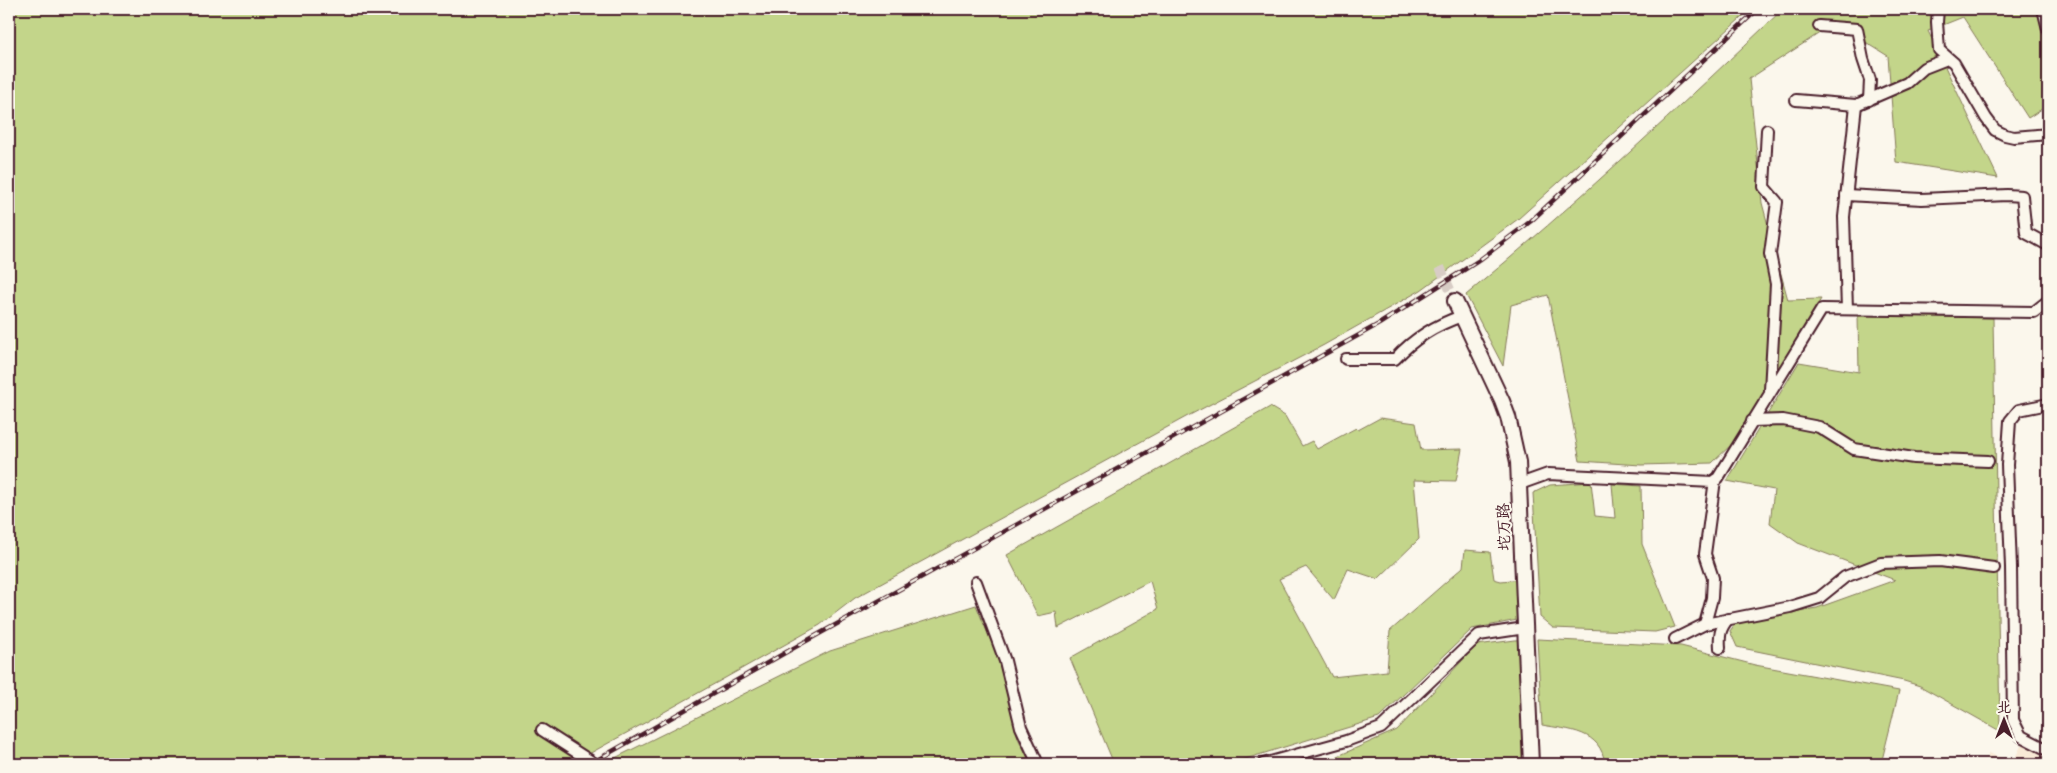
<svg xmlns="http://www.w3.org/2000/svg" width="2057" height="773" font-family="'Architects Daughter','LXGW WenKai TC',sans-serif">
  <style>
    .built { fill: #f9ead6 }
    .green { fill: #c3d58a; stroke: #867a5a }
    .lines { fill: none; stroke-linecap: round; stroke-linejoin: round }
    .street-tunnel { stroke: #d8ccc5; stroke-width: 10; stroke-dasharray: 10 5; stroke-linecap: butt }
    .street-casing { stroke: #4a1f2b; stroke-width: 14 }
    .secondary-casing { stroke: #4a1f2b; stroke-width: 18 }
    .street { stroke: #fbf7ec; stroke-width: 10 }
    .secondary { stroke: #fbf7ec; stroke-width: 14 }
    .rail-casing { stroke: #4a1f2b; stroke-width: 4.5 }
    .rail { stroke: #fbf7ec; stroke-width: 2.5; stroke-dasharray: 8; stroke-linecap: butt }
    .labels { text-anchor: middle; dominant-baseline: central; stroke-width: 4; stroke-linejoin: round; paint-order: stroke }
    .street-label { font-size: 16px; fill: #4a1f2b; stroke: #fbf7ec }
  </style>
  <rect width="100%" height="100%" fill="#fbf7ec"/>
  <filter id="ink" filterUnits="userSpaceOnUse"><feTurbulence type="fractalNoise" baseFrequency=".02" numOctaves="2"/><feDisplacementMap in="SourceGraphic" scale="10" xChannelSelector="R" yChannelSelector="G"/><feConvolveMatrix kernelMatrix="1 2 1 2 8 2 1 2 1" color-interpolation-filters="sRGB"/></filter>
  <g filter="url(#ink)">
    <!-- built -->
    <polygon class="built" points="2022,744 2048,757 2048,764 1988,764 1988,753 2013,762"/>
    <!-- green -->
    <g class="green">
      <polygon points="9,9 1751,9 1518,219 1421,290 1324,345 1186,417 855,598 820,625 571,764 9,764"/>
      <path d="M1783,9H2048V105L2028,118L1963,17L1928,31L1998,178L1896,162L1888,56L1835,23L1749,79L1762,203L1788,300L1821,299L1733,443L1712,463L1641,465L1580,461L1548,295L1511,305L1503,366L1466,295C1576,204 1680,107 1783,9Z"/>
      <polygon points="1858,315 1993,318 2000,731 1920,686 1904,681 1737,647 1730,631 1737,621 1817,608 1895,580 1798,543 1770,523 1774,490 1727,481 1799,362 1859,372"/>
      <polygon points="1270,407 1285,416 1302,446 1312,441 1317,449 1356,428 1358,430 1380,418 1416,423 1421,450 1462,449 1456,481 1414,480 1419,539 1378,579 1348,569 1334,600 1306,567 1279,579 1332,677 1387,671 1390,631 1463,567 1465,550 1490,552 1494,579 1501,581 1522,579 1522,619 1472,629 1379,718 1229,764 1114,764 1070,658 1158,609 1150,581 1058,628 1056,612 1038,616 1007,555"/>
      <polygon points="1591,482 1595,516 1615,518 1612,484 1641,486 1642,544 1675,627 1655,632 1553,628 1540,617 1533,493 1550,485"/>
      <polygon points="976,605 998,658 1018,738 1031,764 617,764 613,759 830,651"/>
      <polygon points="1523,639 1527,764 1336,764 1338,756 1397,730 1477,645"/>
      <path d="M1537,639L1681,646L1755,665L1899,691L1881,764H1605C1601,730 1569,730 1542,725Z"/>
    </g>
    <g class="lines">
      <!-- street-tunnel -->
      <polyline class="street-tunnel" points="1440,267 1455,301"/>
      <!-- street casing -->
      <g class="street-casing">
        <g id="street">
          <polyline points="1938,9 1937,22 1939,50 1954,63 1986,118 1995,130 2005,135 2014,137 2048,134"/>
          <polyline points="2043,9 2048,29"/>
          <polyline points="1819,26 1857,29 1863,59 1870,80 1869,100"/>
          <polyline points="1796,100 1856,105 1907,83 1924,68 1947,59"/>
          <polyline points="1767,130 1764,187 1777,202 1770,254 1776,284 1770,390"/>
          <polyline points="1846,195 1922,199 2007,195 2022,196 2026,233 2048,245"/>
          <polyline points="1847,309 1844,217 1856,105"/>
          <path d="M1346,359H1395C1414,338 1435,325 1462,316"/>
          <polyline points="2048,404 2019,410 2010,421 2007,465 2011,567 2013,720 2021,736 2048,750"/>
          <polyline points="1752,421 1783,420 1819,427 1854,449 1914,458 1988,461"/>
          <polyline points="1520,484 1548,474 1713,482 1718,478 1822,309 2034,312 2048,301"/>
          <polyline points="976,582 1005,661 1021,727 1038,764"/>
          <polyline points="1705,624 1712,598 1713,578 1705,554 1715,480"/>
          <polyline points="1675,639 1705,624 1790,607 1819,598 1845,577 1881,563 1940,561 1994,568"/>
          <path d="M1720,648C1719,635 1720,629 1728,619"/>
          <polyline points="542,730 595,764"/>
          <polyline points="1263,764 1346,741 1381,728 1479,635 1525,628"/>
        </g>
      </g>
      <!-- secondary casing -->
      <g class="secondary-casing">
        <polyline id="secondary" points="1455,301 1502,401 1508,417 1518,462 1531,764"/>
      </g>
      <!-- street -->
      <use href="#street" class="street"/>
      <!-- secondary -->
      <use href="#secondary" class="secondary"/>
      <!-- rail casing -->
      <g class="rail-casing">
        <polyline id="rail" points="590,764 790,650 1379,324 1478,261 1531,221 1758,9"/>
      </g>
      <!-- rail -->
      <use href="#rail" class="rail"/>
    </g>
  </g>
  <g class="labels">
    <!-- street labels -->
    <g class="street-label">
      <text transform="translate(1504 527) rotate(-92)">坨万路</text>
    </g>
  </g>
  <!-- margin -->
  <rect width="2057" height="773" fill="none" stroke="#fbf7ec" stroke-width="30"/>
  <rect x="15" y="15" width="2027" height="743" fill="none" stroke="#4a1f2b" stroke-width="2" filter="url(#ink)"/>
  <!-- north arrow -->
  <g transform="translate(2004 720)" stroke="#fbf7ec" stroke-width="4" paint-order="stroke">
  <path d="M0-4L9 19L0 12L-9 19Z" fill="#4a1f2b"/>
  <text y="-8" font-size="14" font-weight="bold" text-anchor="middle" fill="#4a1f2b">北</text>
  </g>
</svg>
